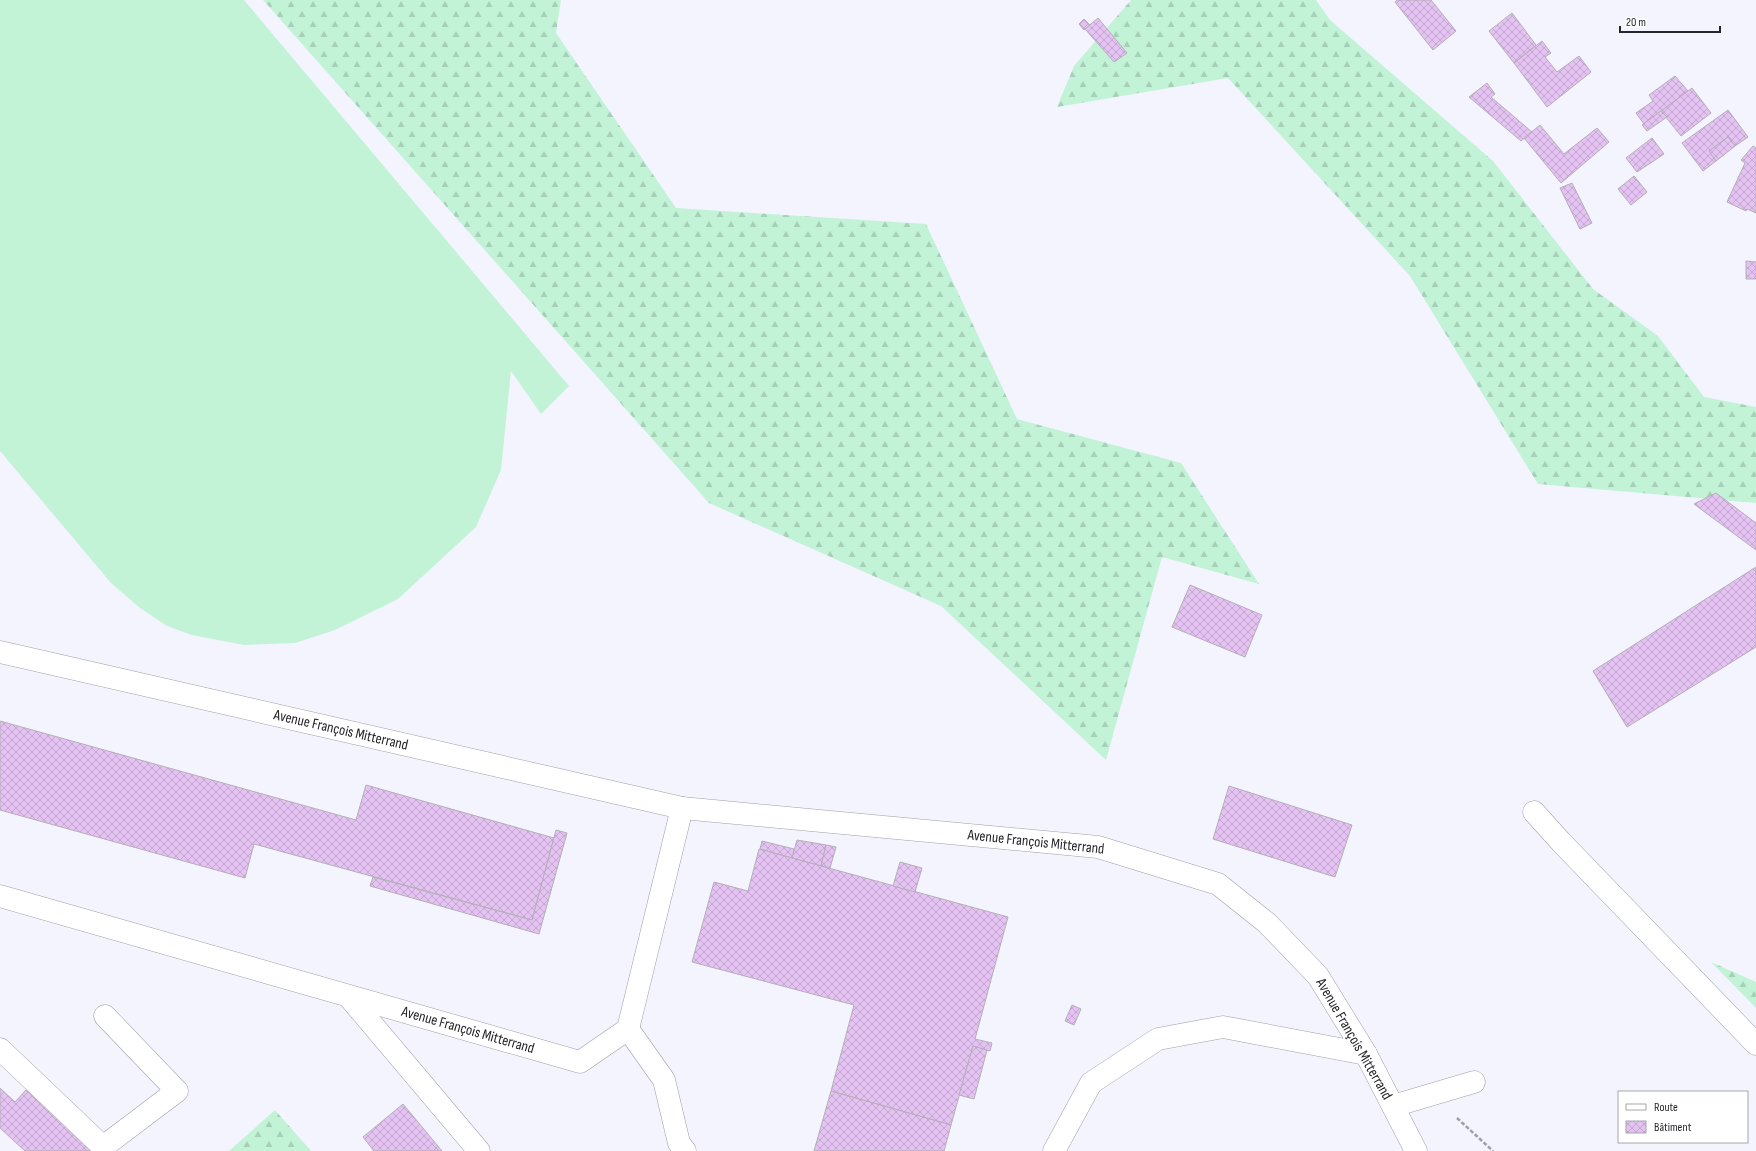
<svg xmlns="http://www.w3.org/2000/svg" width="1756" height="1151" font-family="'Sofia Sans Condensed',sans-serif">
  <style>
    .forest { fill: url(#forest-firs) }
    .garden { fill: #c2f3d7 }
    .building { fill: url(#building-cross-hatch); stroke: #b5aeb8 }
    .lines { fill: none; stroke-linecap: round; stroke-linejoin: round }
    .minor-casing { stroke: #9f9faa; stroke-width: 23 }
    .path { stroke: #9f9fa7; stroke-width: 2.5; stroke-dasharray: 4 2; stroke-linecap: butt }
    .minor { stroke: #fff; stroke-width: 22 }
    .labels { text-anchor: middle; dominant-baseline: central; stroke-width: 3; stroke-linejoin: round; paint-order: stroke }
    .street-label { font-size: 15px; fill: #242429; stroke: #fff }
  </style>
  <defs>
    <pattern id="forest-firs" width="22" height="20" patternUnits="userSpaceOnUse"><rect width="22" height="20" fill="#c2f3d7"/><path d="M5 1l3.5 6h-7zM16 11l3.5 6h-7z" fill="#a7d0b9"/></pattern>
    <pattern id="building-cross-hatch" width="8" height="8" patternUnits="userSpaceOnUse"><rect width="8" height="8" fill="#e4c3f3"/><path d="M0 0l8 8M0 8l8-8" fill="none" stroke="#c3a7d0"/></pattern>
  </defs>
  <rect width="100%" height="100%" fill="#f3f4fd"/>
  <!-- forest -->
  <g class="forest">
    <polygon points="263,0 561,0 556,33 676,208 926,224 1017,419 1181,463 1259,584 1162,557 1106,760 941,606 709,503"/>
    <polygon points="1131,0 1316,0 1330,20 1493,161 1593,289 1658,336 1704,397 1756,407 1756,503 1538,484 1410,276 1228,78 1057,107 1074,66"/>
    <polygon points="1711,962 1756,982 1756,1008"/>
    <polygon points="275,1110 311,1151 229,1151"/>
  </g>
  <!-- garden -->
  <polygon class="garden" points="0,0 244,0 569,386 541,414 511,371 501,470 476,527 398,599 335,630 295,643 244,645 192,635 167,626 140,608 111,583 0,451"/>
  <!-- building -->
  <g class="building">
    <polygon points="1397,0 1431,0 1456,31 1433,50 1395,2"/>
    <polygon points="1512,13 1536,45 1514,63 1489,31"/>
    <polygon points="1098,18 1127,53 1114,62 1085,29"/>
    <polygon points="1084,19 1090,25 1084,30 1079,24"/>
    <polygon points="1542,41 1551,53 1545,57 1557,72 1579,56 1591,72 1547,107 1514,63"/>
    <polygon points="1675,76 1688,91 1644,124 1636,113 1653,101 1649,95"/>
    <polygon points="1487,83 1495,94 1491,97 1532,132 1521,141 1469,97"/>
    <polygon points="1692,88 1711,113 1681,136 1661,111"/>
    <polygon points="1728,110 1748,137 1735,146 1728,137 1709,151 1716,161 1703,171 1682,143"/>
    <polygon points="1661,111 1667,117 1647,131 1642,125"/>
    <polygon points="1540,125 1564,154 1597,128 1609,142 1561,183 1524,138"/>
    <polygon points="1728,137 1735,146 1716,161 1709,151"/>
    <polygon points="1652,138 1664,154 1637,172 1626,158"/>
    <polygon points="1753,146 1756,148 1756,213 1747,209 1746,211 1727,202 1745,163 1741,160"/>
    <polygon points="1634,176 1647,192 1631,205 1618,189"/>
    <polygon points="1572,183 1592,223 1580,229 1560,188"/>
    <polygon points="1746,261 1756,262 1756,279 1746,279"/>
    <polygon points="1716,493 1756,523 1756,550 1694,504"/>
    <polygon points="1756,567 1756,647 1627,727 1593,671"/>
    <polygon points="1190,585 1262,615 1245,657 1172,627"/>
    <polygon points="0,721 356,820 366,785 554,838 532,920 254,844 245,878 0,810"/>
    <polygon points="1229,786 1352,825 1335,877 1213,839"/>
    <polygon points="556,830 567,833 539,934 370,886 373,877 532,920"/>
    <polygon points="797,840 826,845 821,866 792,858"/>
    <polygon points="762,841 794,849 792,858 760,849"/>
    <polygon points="826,845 836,847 830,868 821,866"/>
    <polygon points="759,849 1008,917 975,1039 992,1043 990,1051 973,1046 951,1125 831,1091 854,1005 692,962 714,882 748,891"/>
    <polygon points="900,862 922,868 915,892 893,886"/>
    <polygon points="1072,1005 1081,1009 1074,1025 1065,1021"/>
    <polygon points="973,1046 987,1050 974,1099 959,1095"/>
    <polygon points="0,1088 15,1102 27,1089 96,1151 25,1151 0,1128"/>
    <polygon points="831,1091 951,1125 944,1151 814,1151"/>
    <polygon points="403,1104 442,1151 374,1151 363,1137"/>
  </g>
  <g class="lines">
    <!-- minor casing -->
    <g class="minor-casing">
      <g id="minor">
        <polyline points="0,652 682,808 1098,847 1218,884 1267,923 1318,976 1366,1054 1416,1151"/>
        <polyline points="1534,812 1561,842 1756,1044"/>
        <polyline points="0,896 580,1062 628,1029 682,808"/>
        <polyline points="349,997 479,1151"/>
        <polyline points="628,1029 664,1080 679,1143 685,1151"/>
        <polyline points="0,1049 103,1147 177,1091 105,1016"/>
        <polyline points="1393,1106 1474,1082"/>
        <polyline points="1054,1151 1091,1083 1158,1039 1223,1027 1366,1054"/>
      </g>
    </g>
    <!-- path -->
    <polyline class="path" points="1457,1118 1493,1151"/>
    <!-- minor -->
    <use href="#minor" class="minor"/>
  </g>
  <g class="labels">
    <!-- street labels -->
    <g class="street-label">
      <text transform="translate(341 730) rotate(13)">Avenue François Mitterrand</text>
      <text transform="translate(1036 842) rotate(6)">Avenue François Mitterrand</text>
      <text transform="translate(468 1030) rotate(16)">Avenue François Mitterrand</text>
      <text transform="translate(1354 1039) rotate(60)">Avenue François Mitterrand</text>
    </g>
  </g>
  <!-- legend -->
  <rect x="1618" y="1091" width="130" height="52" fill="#ffffff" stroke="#a7a7a9"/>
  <rect x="1626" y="1104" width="20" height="6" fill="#ffffff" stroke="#a7a7a9"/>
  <text x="1654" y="1111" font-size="12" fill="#242429">Route</text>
  <rect x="1626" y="1121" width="20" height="12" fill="url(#building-cross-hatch)" stroke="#a7a7a9"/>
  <text x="1654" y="1131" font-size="12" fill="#242429">Bâtiment</text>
  <!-- scale -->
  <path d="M1620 26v6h100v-6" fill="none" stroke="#242429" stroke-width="2"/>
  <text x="1626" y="26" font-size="12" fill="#242429" stroke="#ffffff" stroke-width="3" paint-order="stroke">20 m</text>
</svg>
